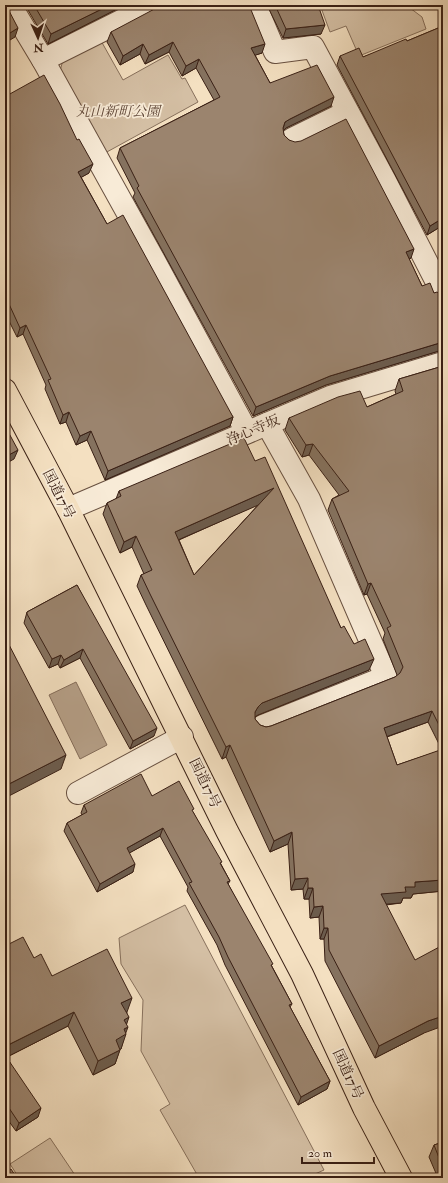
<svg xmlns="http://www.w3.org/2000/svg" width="448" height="1183" font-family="'IM FELL Double Pica','Noto Serif JP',serif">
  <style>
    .green { fill: #d4bfa4; stroke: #87705c }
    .water { fill: #b59f87; stroke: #846c59 }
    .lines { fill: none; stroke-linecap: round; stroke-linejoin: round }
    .street-casing { stroke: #685040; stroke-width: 24 }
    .highway-casing { stroke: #3a2015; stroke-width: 24 }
    .street { stroke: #f8ebd7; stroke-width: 22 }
    .highway { stroke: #f4e0c1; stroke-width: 22 }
    .wall { fill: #85725f; stroke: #3a2015; fill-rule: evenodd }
    .shaded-wall { fill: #6c5c4d; stroke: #3a2015 }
    .building { fill: #9b846e; stroke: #3a2015; fill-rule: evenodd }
    .labels { text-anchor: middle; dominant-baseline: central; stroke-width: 3.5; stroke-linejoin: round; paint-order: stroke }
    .park-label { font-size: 14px; font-style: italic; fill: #604839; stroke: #f8ebd7 }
    .street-label { font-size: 14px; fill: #3a2015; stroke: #f8ebd7 }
  </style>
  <rect width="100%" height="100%" fill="#f4e0c1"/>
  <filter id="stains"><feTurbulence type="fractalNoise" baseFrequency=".005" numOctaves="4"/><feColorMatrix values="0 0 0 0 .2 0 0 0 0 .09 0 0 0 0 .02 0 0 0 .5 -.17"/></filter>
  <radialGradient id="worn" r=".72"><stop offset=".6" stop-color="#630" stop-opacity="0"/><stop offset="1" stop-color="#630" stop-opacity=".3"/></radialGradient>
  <!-- green -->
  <g class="green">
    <polygon points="320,5 406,5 422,17 426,29 359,56 346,26 330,32"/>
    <polygon points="100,39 123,80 168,55 182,79 185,78 198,102 105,153 60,71 63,60"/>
    <polygon points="185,905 324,1170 306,1178 199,1178 160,1110 170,1104 141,1051 143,1000 121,964 119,938"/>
    <polygon points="50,1138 77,1178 19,1178 10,1164"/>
  </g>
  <!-- water -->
  <polygon class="water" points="76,682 107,745 80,759 49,695"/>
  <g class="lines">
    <!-- street casing -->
    <g class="street-casing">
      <g id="street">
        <polyline points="10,5 43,60 156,264 247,432"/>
        <polyline points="255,5 275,52 313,47 385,181 443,294"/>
        <polyline points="43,60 153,5"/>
        <polyline points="292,139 347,112"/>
        <polyline points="68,509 330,397 443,363"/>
        <polyline points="263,726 386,677 309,499 267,424"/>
        <polyline points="78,793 182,737"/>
      </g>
    </g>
    <!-- highway casing -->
    <g class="highway-casing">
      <polyline id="highway" points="5,390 68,509 227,831 302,974 364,1108 401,1178"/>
    </g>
    <!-- street -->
    <use href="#street" class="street"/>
    <!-- highway -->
    <use href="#highway" class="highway"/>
  </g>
  <!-- wall -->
  <g class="wall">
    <polygon points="25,5 125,5 48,44"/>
    <polygon points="267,5 318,5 321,34 283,38"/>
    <polygon points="441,5 443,5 443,12"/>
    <polygon points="443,26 443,234 440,227 427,235 337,65 340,56 363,57 407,41"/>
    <polygon points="111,32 262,53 255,55 270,83 331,106 286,128 283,130 284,135 411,258 409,259 422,286 434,293 443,296 443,352 439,351 326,385 253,416 133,197 135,193 117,158 120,148 214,100 196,68 182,76 169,52 145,64 140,54 120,65 107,42"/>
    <polygon points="5,90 8,95 89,173 81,177 107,224 233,417 230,426 105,480 87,440 76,445 66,422 60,424 45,389 46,385 23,334 17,337 5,313"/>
    <path d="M443,366V891L413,894L411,898H403L401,903L386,905L424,1033L375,1058L325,961L324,939H320L319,917L310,918L309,899H304L303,889L291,890L288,844L270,852L226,757L222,759L146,605L137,586L141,575L144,574L132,547L120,553L103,514L107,503L116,499L119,491L255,461L341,628L354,644L369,670L258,715L255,717V719L260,725L266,727L271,726L395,677L397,675L383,639L385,633L367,594L364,595L328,510L332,499L339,495L309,455L302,457L285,430L289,418L367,407L396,394L395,391L399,379ZM259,504L194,575L179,540ZM428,722L442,750L397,765L387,737Z"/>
    <polygon points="77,585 154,736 130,749 80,658 60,668 58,664 49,668 24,623 27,612"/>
    <polygon points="152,796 193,812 230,881 228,884 292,1004 290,1007 330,1081 327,1089 298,1105 225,965 217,945 187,891 188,887 160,836 129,853 133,872 97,892 64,831 67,823 82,815 81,813 84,805"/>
    <polygon points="5,946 34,958 52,976 127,1012 126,1025 125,1033 121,1049 120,1049 115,1064 93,1075 68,1026 7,1057 38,1117 16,1131 5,1116"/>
    <polygon points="443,1142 443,1178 438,1178 429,1157 434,1145"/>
  </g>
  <!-- shaded-wall -->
  <g class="shaded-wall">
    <polygon points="110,5 125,5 48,44 51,34"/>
    <polygon points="325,25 321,34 283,38 286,29"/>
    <polygon points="18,28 15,37 5,43 5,36"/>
    <polygon points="173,42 169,52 145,64 149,55"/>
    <polygon points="143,44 140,54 120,65 123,56"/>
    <polygon points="265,44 262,53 247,58 251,48"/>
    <polygon points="199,59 196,68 182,76 186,66"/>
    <polygon points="334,97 331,106 286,128 282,132 285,122 290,119"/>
    <polygon points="93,164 89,173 75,181 78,172"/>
    <polygon points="443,218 440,227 427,235 430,226"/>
    <polygon points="414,249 411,258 403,262 406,252"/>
    <polygon points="9,304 5,313 5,306"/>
    <polygon points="26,325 23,334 17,337 20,328"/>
    <polygon points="443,342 439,351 326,385 253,416 256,407 330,376"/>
    <polygon points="69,412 66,422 60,424 63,415"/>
    <polygon points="233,417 230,426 105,480 108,471"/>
    <polygon points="91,431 87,440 76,445 80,436"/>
    <polygon points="313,444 309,455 302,457 306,445"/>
    <polygon points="18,450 14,459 5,464 5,457"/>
    <polygon points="274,488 270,500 171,543 175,532"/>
    <polygon points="136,536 132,547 120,553 124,542"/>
    <polygon points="371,583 367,594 364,595 368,584"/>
    <polygon points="83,649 80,658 60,668 64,660"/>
    <polygon points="61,655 58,664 49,668 52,659"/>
    <polygon points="374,659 369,670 258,715 253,718 255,712 258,707 262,703"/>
    <polygon points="432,711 428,722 380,739 384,728"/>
    <polygon points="157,728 154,736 130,749 133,741"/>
    <polygon points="230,745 226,757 222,759 226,747"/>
    <polygon points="66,755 61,769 5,798 5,786"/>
    <polygon points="163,828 160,836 124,856 127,848"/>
    <polygon points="292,832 288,844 270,852 274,841"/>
    <polygon points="135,864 133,872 97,892 100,884"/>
    <polygon points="308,878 303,889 291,890 295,879"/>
    <polygon points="443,880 443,891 413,894 411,898 403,898 401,903 376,905 381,894 405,887 415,882"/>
    <polygon points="308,888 313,888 309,899 304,899"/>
    <polygon points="323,906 319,917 310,918 314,907"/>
    <polygon points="324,928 328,928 324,939 320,939"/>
    <polygon points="132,998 127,1012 116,1017 121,1003"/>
    <polygon points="74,1012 68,1026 5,1058 10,1044"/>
    <polygon points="443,1016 443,1026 424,1033 375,1058 379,1046 428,1021"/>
    <polygon points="129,1017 125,1029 128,1027 125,1035 126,1034 121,1049 110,1054 124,1020"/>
    <polygon points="120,1050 115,1064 93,1075 98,1061"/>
    <polygon points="330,1081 327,1089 298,1105 301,1097"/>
    <polygon points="41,1108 38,1117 16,1131 19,1123"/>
  </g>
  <!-- building -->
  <g class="building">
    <polygon points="5,5 6,5 18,28 5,36"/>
    <polygon points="34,5 110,5 51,34"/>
    <polygon points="162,5 249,5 265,44 251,48 270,83 317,65 334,97 290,119 285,122 283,128 284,135 289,140 295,142 301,141 346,119 414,249 406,252 422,286 430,283 434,293 437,292 443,296 443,342 330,376 256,407 137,188 139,186 120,148 220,97 199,59 186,66 173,42 149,55 143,44 123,56 111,32"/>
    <polygon points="275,5 318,5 325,25 286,29"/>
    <polygon points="443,26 443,218 430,226 340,56 359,48 363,57 406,39 407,41"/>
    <polygon points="44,75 60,104 77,140 79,139 93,164 78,172 107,224 123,215 233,417 108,471 91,431 80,436 69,412 63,415 48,380 51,379 26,325 20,328 9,304 5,306 5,90 8,95"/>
    <path d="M443,366V733L432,711L384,728L397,765L443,749V880L415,882V887H405L406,892L381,894L415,960L443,945V1016L428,1021L379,1046L329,950L328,928H324L323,906L314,907L313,888H308V878L295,879L292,832L274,841L230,745L226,747L150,594L141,575L152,570L136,536L124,542L107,503L121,496L119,491L244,438L255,461L265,457L341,628L344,626L354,644L365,639L374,659L262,703L258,707L255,712V719L260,725L266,727L271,726L395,677L400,673L403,667L387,628L391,626L371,583L368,584L332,499L349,491L313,444L306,445L289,418L338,397L360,391L367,407L403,391L399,379ZM274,488L194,575L175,532Z"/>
    <polygon points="5,426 18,450 5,457"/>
    <polygon points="77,585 157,728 133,741 83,649 64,660 61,655 52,659 27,614 27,612"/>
    <polygon points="5,637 66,755 5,786"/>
    <polygon points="141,774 152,796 179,781 194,809 192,810 222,862 220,863 230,881 227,882 273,964 271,965 292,1004 289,1005 330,1081 301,1097 228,957 219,937 189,883 192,882 163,828 127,848 135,864 100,884 67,823 87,812 84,805"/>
    <polygon points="23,937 34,958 41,954 52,976 107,949 132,998 121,1003 129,1017 124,1020 128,1027 124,1029 126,1034 116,1040 120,1050 98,1061 74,1012 10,1044 5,1034 5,946"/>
    <polygon points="5,1055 41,1108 19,1123 5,1102"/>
    <polygon points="443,1142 443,1168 434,1145"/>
    <polygon points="11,1169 17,1178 5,1178 5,1173"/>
  </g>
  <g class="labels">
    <!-- park labels -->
    <g class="park-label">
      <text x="118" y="111">丸山新町公園</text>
    </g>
    <!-- street labels -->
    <g class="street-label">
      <text transform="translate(253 430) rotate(-23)">浄心寺坂</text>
      <text transform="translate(59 494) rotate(63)">国道17号</text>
      <text transform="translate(205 783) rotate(64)">国道17号</text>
      <text transform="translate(348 1074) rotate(65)">国道17号</text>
    </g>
  </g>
  <!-- margin -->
  <rect width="448" height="1183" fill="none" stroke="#f4e0c1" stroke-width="20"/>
  <rect x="6" y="6" width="436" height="1171" fill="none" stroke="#3a2015" stroke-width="2"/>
  <rect x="10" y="10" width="428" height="1163" fill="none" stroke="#3a2015"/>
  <!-- north arrow -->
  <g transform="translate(38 38) rotate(177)" stroke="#f8ebd7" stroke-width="3" paint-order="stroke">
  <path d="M0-3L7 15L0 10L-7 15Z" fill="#3a2015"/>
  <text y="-6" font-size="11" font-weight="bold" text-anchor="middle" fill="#3a2015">N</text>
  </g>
  <!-- scale -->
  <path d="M302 1157v6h72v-6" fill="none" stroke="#3a2015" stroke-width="2"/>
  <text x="308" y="1157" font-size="12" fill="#3a2015" stroke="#f8ebd7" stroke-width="3" paint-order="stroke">20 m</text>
  <rect width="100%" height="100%" filter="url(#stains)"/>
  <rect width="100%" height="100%" fill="url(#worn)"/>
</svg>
